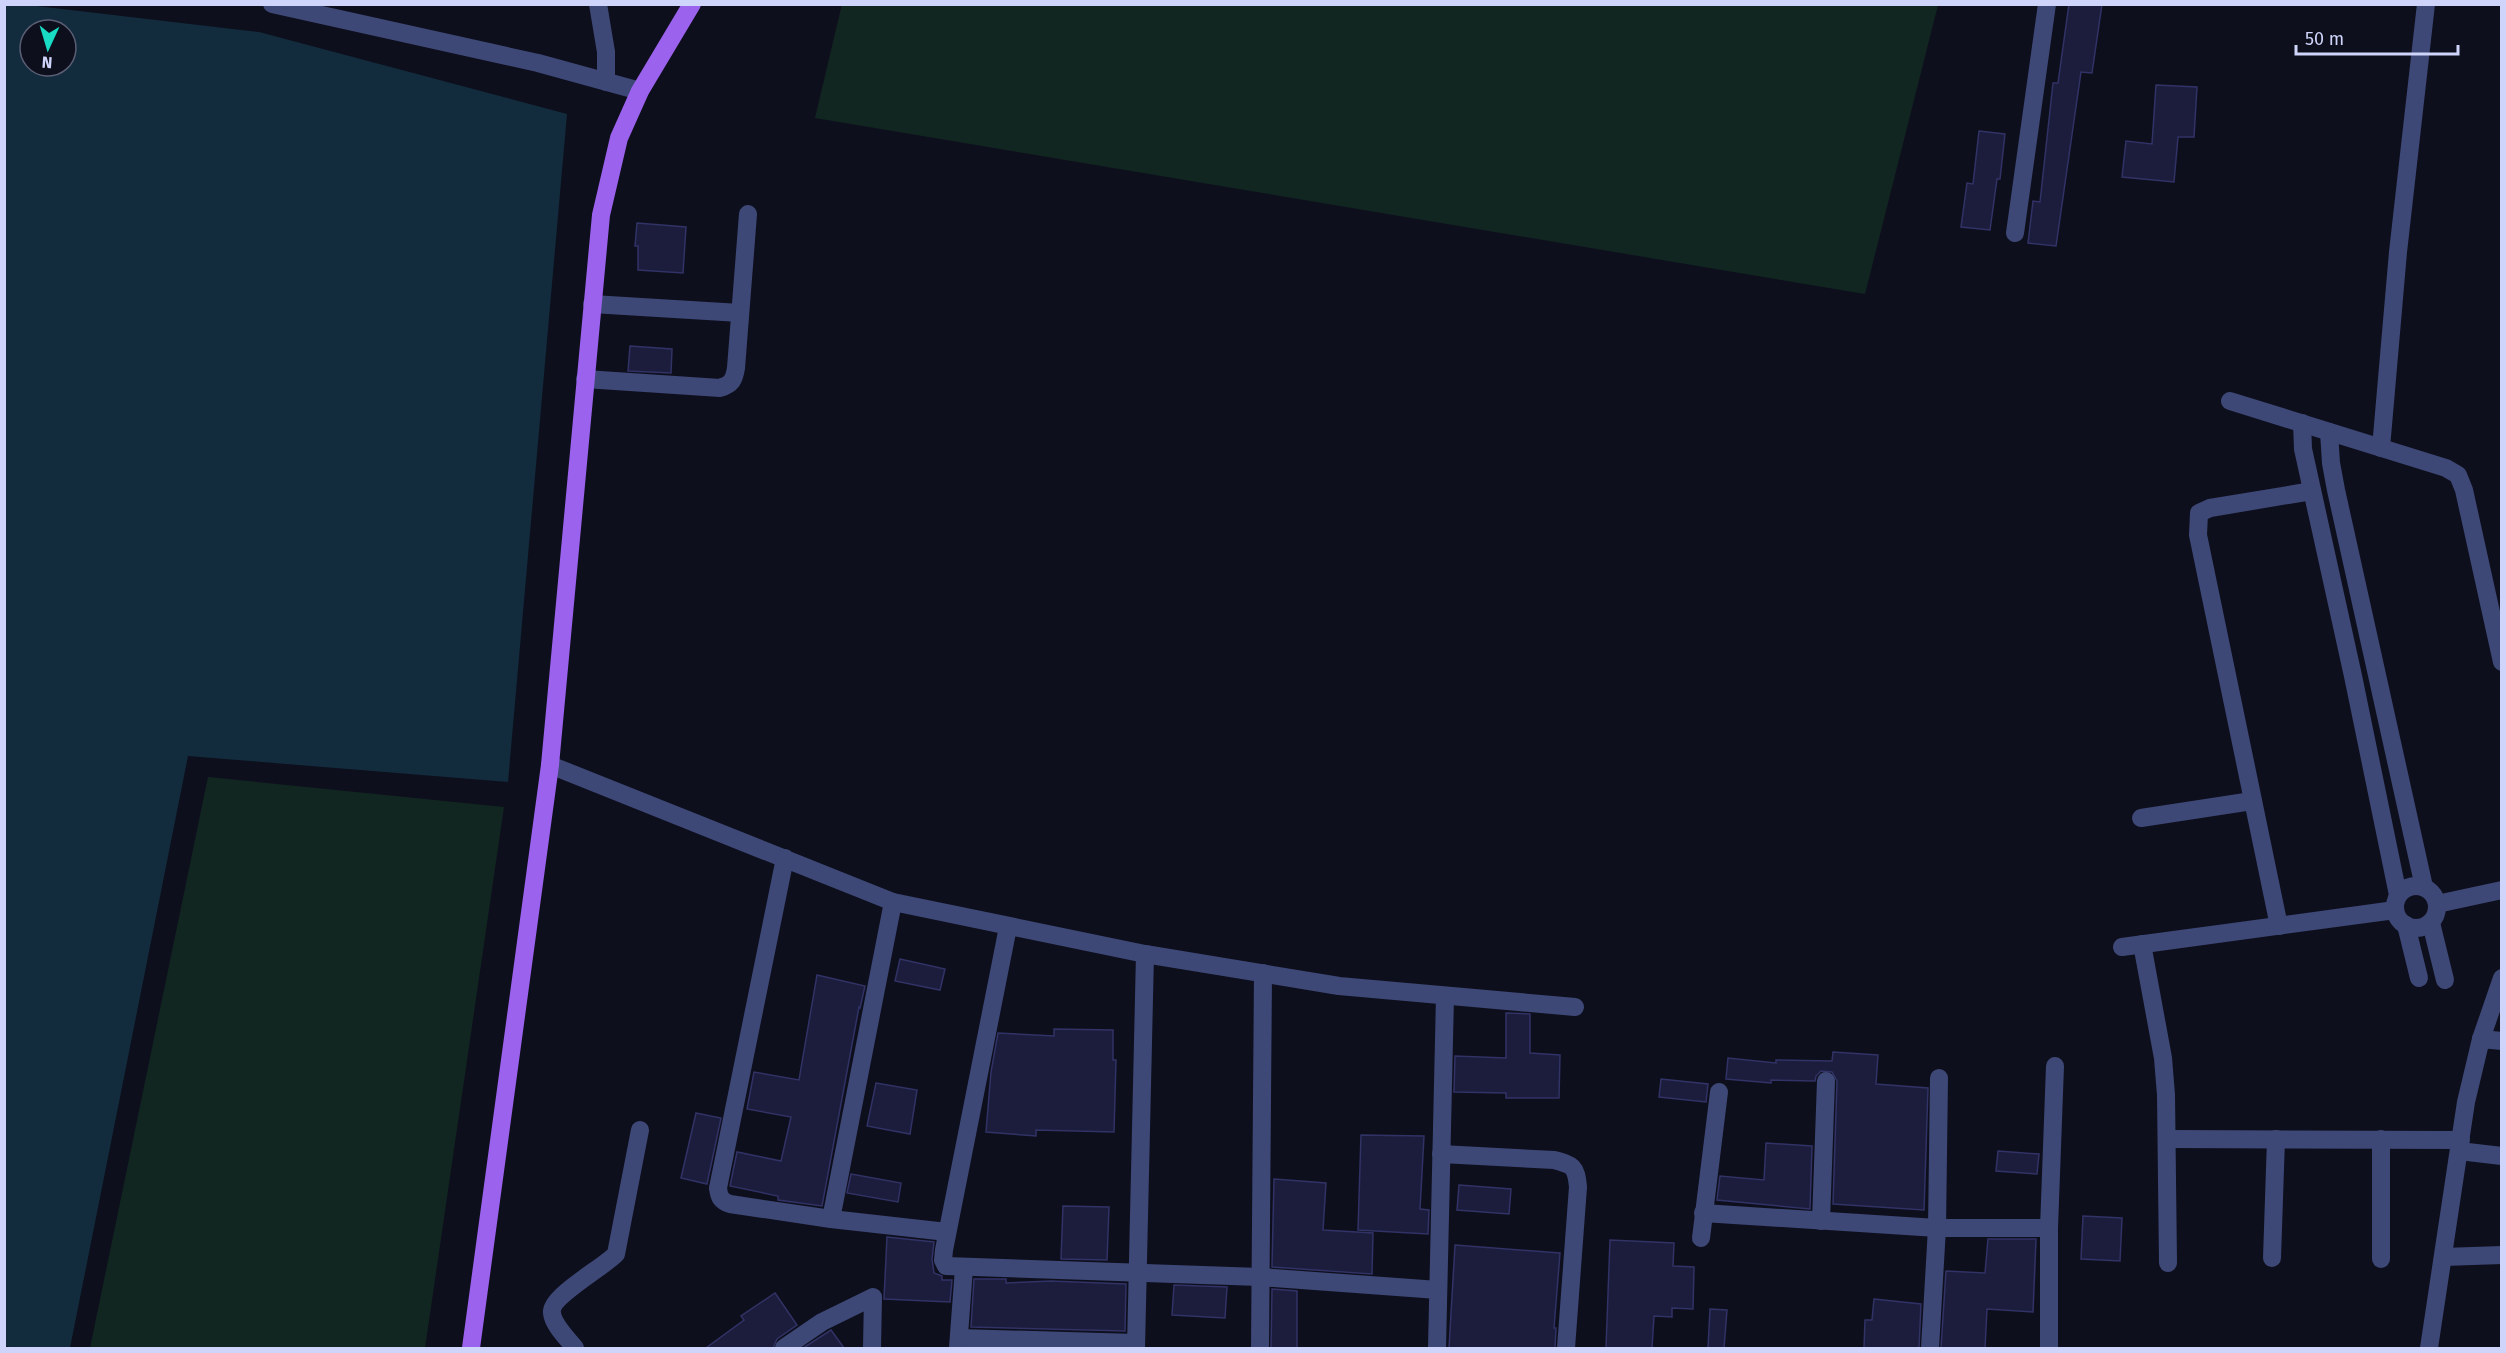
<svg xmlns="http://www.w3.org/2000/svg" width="2506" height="1353" font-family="'Fira Sans',sans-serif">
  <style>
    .green { fill: #122621 }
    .water { fill: #122c3d; fill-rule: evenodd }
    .building { fill: #1c1d3c; stroke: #313265; stroke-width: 1.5 }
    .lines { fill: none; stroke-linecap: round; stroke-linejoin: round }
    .minor { stroke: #3e4877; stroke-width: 18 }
    .major { stroke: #9b62ed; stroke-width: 18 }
  </style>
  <rect width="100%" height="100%" fill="#0e0f1d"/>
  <!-- green -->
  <g class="green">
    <polygon points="842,4 1938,4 1938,5 1865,294 815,118"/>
    <polygon points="208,777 504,807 425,1348 90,1348"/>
  </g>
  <!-- water -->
  <path class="water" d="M4,5H28L259,32L567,114L508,782L188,756L70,1348H16L4,1346ZM30,30H66V66H30Z"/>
  <!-- building -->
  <g class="building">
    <polygon points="2069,4 2102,4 2092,73 2081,72 2056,246 2028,243 2033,201 2040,202 2053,83 2058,83"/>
    <polygon points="2156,85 2197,87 2194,137 2178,137 2174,182 2122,177 2126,141 2152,144"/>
    <polygon points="1979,131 2005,134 2000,179 1997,179 1990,230 1961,227 1967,183 1973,184"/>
    <polygon points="637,223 686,227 683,273 638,270 638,246 635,246"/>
    <polygon points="630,346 672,349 671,373 628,371"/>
    <polygon points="900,959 945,969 940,990 895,981"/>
    <polygon points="817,975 865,986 860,1008 859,1007 822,1206 778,1200 778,1196 730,1186 737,1152 781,1161 791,1117 747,1109 754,1072 799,1080"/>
    <polygon points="1506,1013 1530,1014 1530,1053 1560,1055 1559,1098 1506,1098 1506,1093 1454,1092 1455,1056 1506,1058"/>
    <polygon points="1054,1029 1113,1030 1113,1060 1116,1060 1114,1132 1036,1130 1036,1136 986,1132 991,1072 998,1033 1054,1036"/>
    <polygon points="1833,1052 1878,1055 1876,1084 1928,1088 1924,1210 1833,1204 1837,1081 1832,1072 1821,1071 1816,1076 1815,1081 1771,1080 1771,1083 1726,1079 1728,1058 1776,1063 1776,1060 1832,1061"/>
    <polygon points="1661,1079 1708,1084 1706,1102 1659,1097"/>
    <polygon points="876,1083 917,1090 910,1134 867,1126"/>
    <polygon points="696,1113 721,1118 707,1184 681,1178"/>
    <polygon points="1361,1135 1424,1136 1420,1209 1429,1210 1428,1234 1358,1230"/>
    <polygon points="1766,1143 1812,1146 1810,1209 1717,1200 1720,1176 1764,1180"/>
    <polygon points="1998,1151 2039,1154 2037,1174 1996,1171"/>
    <polygon points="851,1174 901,1183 898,1202 847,1193"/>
    <polygon points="1274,1179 1326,1183 1323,1230 1373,1233 1372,1274 1272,1267"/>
    <polygon points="1459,1185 1511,1189 1509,1214 1457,1210"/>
    <polygon points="1063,1206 1109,1207 1107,1260 1061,1259"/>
    <polygon points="2083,1216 2122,1218 2120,1261 2081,1259"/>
    <polygon points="887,1237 934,1242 932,1259 934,1273 942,1276 942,1280 952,1280 950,1302 884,1299"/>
    <polygon points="1988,1239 2036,1239 2033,1312 1987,1309 1985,1348 1941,1348 1946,1271 1985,1273"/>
    <polygon points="1610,1240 1674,1243 1673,1266 1694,1267 1693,1309 1672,1308 1672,1317 1654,1316 1652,1348 1606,1348"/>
    <polygon points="1455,1245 1560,1253 1554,1328 1556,1328 1555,1348 1449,1348"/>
    <polygon points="974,1279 1006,1279 1006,1283 1051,1281 1126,1284 1125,1331 971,1327"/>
    <polygon points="1174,1285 1227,1287 1225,1318 1172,1315"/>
    <polygon points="1272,1289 1297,1291 1297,1348 1271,1348"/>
    <polygon points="775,1293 797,1325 777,1339 773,1348 706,1348 744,1320 741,1316"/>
    <polygon points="1874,1299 1921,1304 1919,1348 1864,1348 1865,1320 1872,1320"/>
    <polygon points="1710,1309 1727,1310 1724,1348 1708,1348"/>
    <polygon points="831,1330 844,1348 803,1348 828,1332"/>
  </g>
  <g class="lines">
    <!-- minor -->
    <g class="minor">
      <polyline points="272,4 538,63 640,91"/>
      <polyline points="598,4 606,52 606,82"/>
      <polyline points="2015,233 2047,4"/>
      <polyline points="592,304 740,313"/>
      <path d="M585,379L720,388C732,384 734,380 736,368L748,214"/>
      <polyline points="2230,401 2446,468 2458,475 2464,490 2502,662"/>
      <polyline points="2302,423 2303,449 2353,676 2398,895"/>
      <polyline points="2329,432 2331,463 2336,490 2424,887"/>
      <polyline points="2381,448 2398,252 2426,4"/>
      <polyline points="550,765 893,902 1145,954 1339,986 1575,1007"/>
      <polyline points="2141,818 2252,801"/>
      <path d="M785,858L718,1188C719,1197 721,1201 730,1204L831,1219L947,1232"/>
      <circle cx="2416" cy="907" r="21"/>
      <polyline points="2437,904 2502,890"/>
      <polyline points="2431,923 2445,980"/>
      <polyline points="2406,925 2419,978"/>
      <polyline points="2279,926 2198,535 2199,513 2210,508 2312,491"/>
      <polyline points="1008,927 944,1250 943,1260 946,1266 1260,1277 1438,1290"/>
      <polyline points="2142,944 2163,1058 2166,1095 2168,1263"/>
      <polyline points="2122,947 2395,910"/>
      <polyline points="2481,1039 2502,1041"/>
      <polyline points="2169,1139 2461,1140"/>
      <polyline points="2381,1139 2381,1259"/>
      <polyline points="2459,1151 2502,1156"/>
      <path d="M1441,1154L1554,1160C1573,1165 1576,1166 1578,1187L1566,1348"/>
      <polyline points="1703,1213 1937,1228 2049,1228"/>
      <polyline points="831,1219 893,902"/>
      <polyline points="1821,1221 1826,1081"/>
      <polyline points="1701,1238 1719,1092"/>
      <polyline points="2443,1257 2502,1255"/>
      <polyline points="2272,1258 2276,1139"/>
      <polyline points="959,1338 1136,1343"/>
      <path d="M575,1348C568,1339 553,1325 552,1313C549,1297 604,1267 616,1254L640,1130"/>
      <polyline points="784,1348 822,1322 873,1297 872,1348"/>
      <polyline points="958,1348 964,1268"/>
      <polyline points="1136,1348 1145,954"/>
      <polyline points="1260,1348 1263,973"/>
      <polyline points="1437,1348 1445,996"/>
      <polyline points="1930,1348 1937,1228 1939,1078"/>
      <polyline points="2049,1348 2049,1228 2055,1066"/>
      <polyline points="2429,1348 2466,1102 2481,1039 2502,978"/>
    </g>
    <!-- major -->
    <polyline class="major" points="471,1348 550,765 601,215 619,138 640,91 692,4"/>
  </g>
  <!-- border -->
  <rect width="2506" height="1353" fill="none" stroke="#cfd4fa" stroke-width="12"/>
  <!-- north arrow -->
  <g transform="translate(48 48) rotate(184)"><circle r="28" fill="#0e0f1d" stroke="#5b5e75" stroke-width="1.5"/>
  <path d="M0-4.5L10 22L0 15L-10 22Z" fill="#19dcc5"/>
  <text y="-9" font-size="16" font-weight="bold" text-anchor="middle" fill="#cfd4fa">N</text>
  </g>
  <!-- scale -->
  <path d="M2296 45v9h162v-9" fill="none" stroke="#cfd4fa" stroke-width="3"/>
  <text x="2305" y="45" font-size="18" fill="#cfd4fa" stroke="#0e0f1d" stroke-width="4.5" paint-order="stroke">50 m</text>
</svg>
